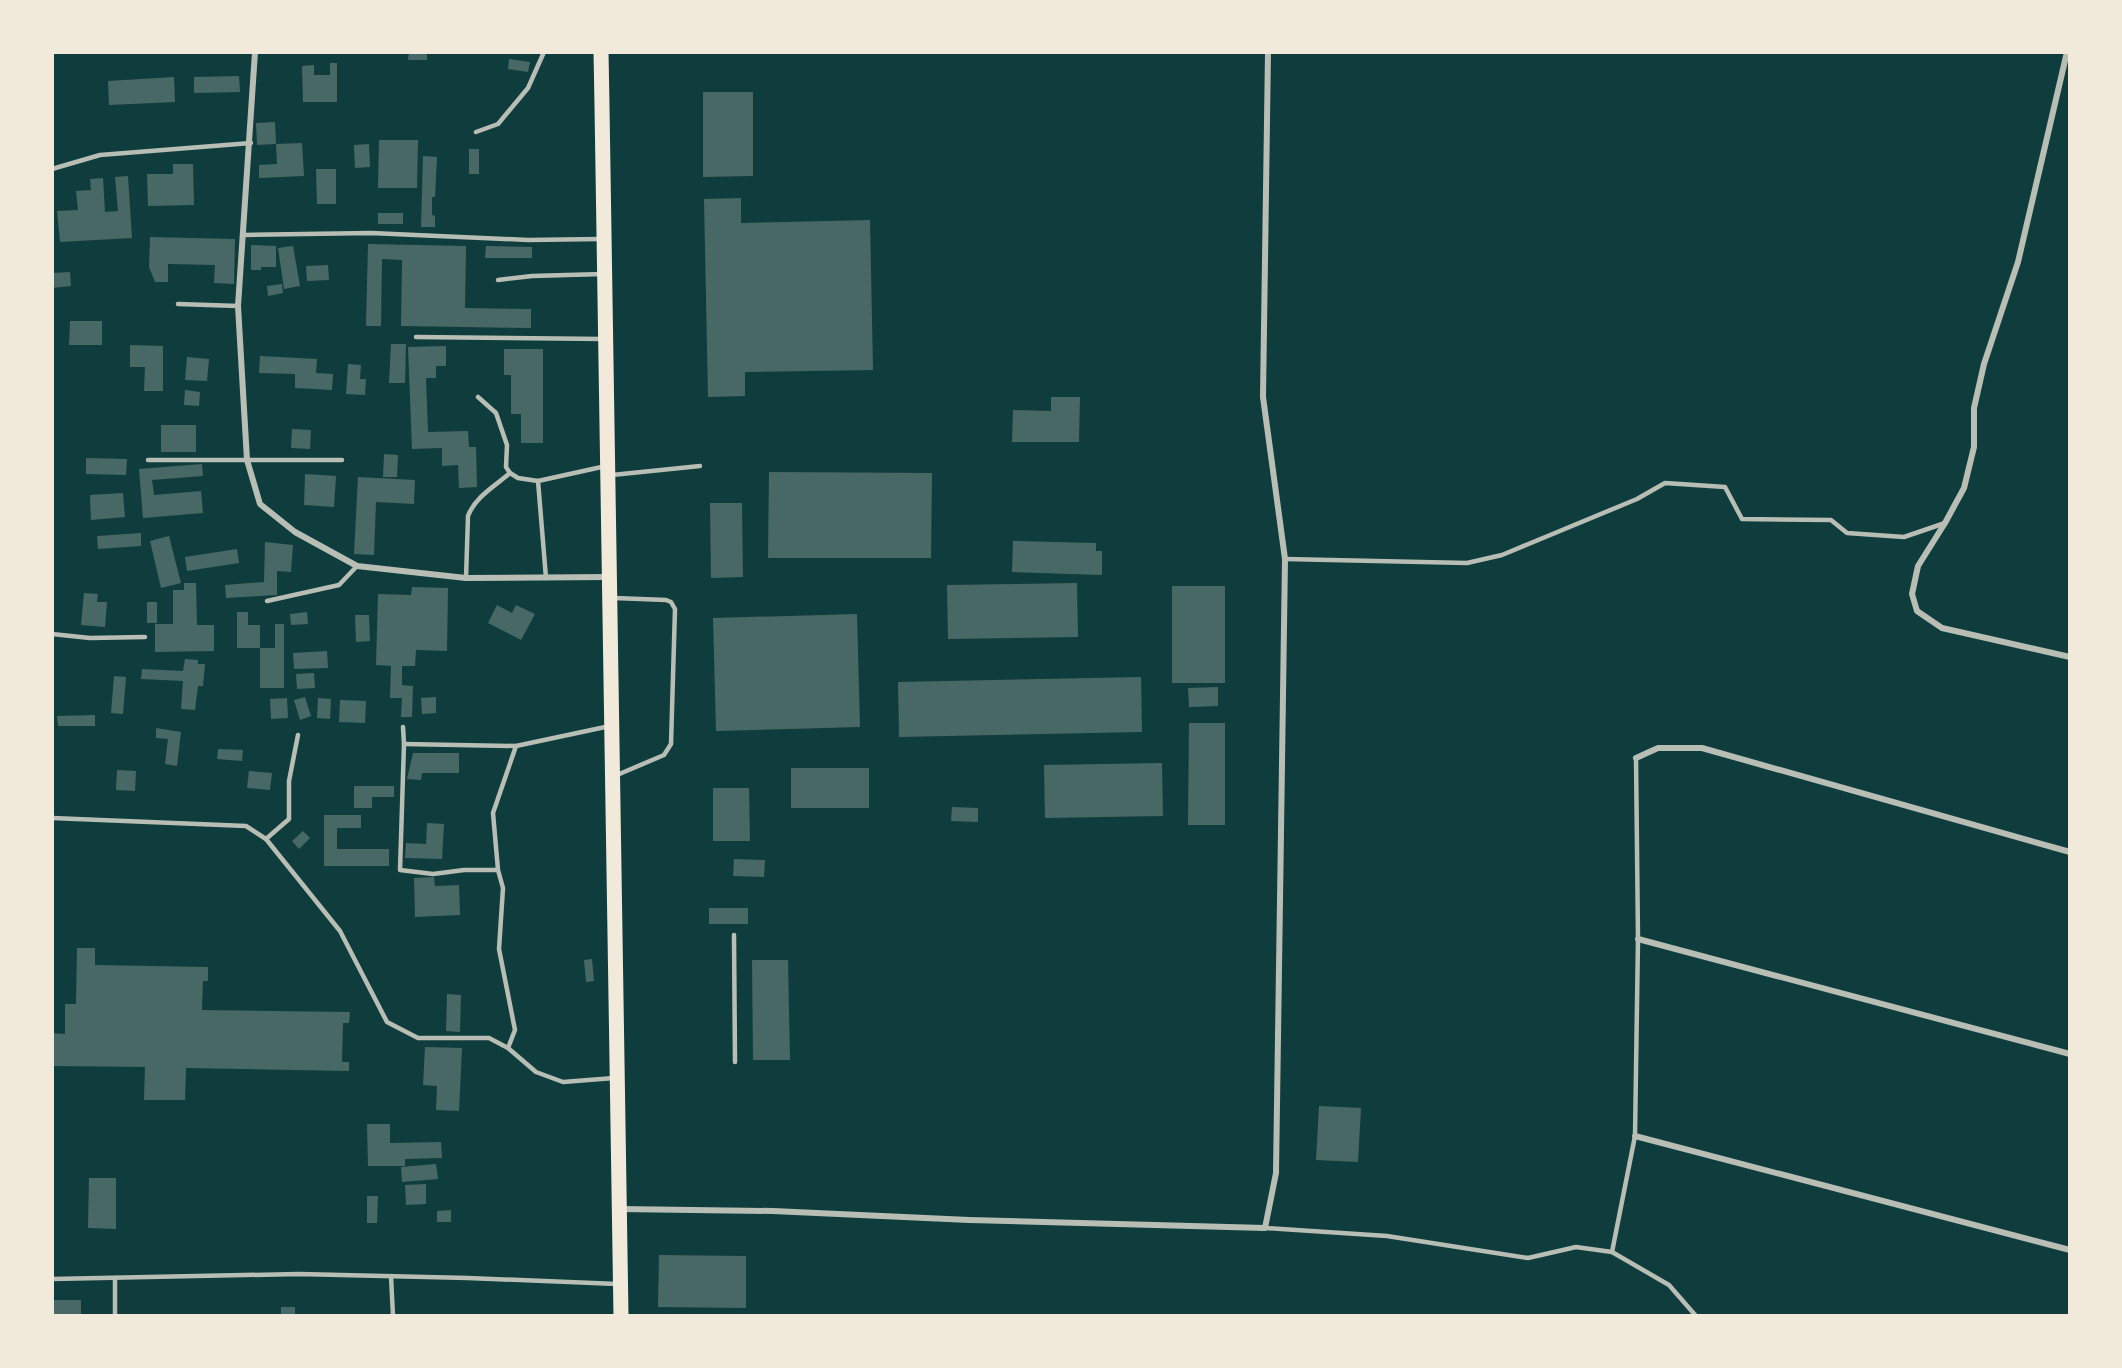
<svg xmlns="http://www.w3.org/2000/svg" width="2122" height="1368" font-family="Ubuntu,sans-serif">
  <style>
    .building { fill: #486865 }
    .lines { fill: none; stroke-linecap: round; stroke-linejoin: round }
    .service { stroke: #b8beb3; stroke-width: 4.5 }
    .minor { stroke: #b8beb3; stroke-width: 6 }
    .primary { stroke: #f1e9da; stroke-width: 15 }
  </style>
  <rect width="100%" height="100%" fill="#0f3d3e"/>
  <!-- building -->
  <g class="building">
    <polygon points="409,52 427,52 427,60 408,60"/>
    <polygon points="509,59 530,62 528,72 508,69"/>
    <polygon points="330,63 337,63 337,102 303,102 302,66 314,65 314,75 330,75"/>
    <polygon points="239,76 240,92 194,93 194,77"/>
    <polygon points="174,77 175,102 109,105 108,81"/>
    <polygon points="703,92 753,92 753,176 703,177"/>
    <polygon points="275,122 276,144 302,143 304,176 259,178 259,165 277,164 276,144 257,145 256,123"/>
    <polygon points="379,140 418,140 417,188 378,188"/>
    <polygon points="369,144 370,167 355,168 354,145"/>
    <rect x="469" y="149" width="10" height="25"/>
    <polygon points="423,156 437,157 435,197 432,197 432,215 435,216 435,227 421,227"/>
    <polygon points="173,164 193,164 194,205 148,206 147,174 173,174"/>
    <polygon points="316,169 336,169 336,204 317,204"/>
    <polygon points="128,176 132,238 60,242 57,211 78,210 76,191 91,190 90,179 103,178 105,212 118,211 115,177"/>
    <polygon points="741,198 741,223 870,220 873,370 745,372 745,396 708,397 704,199"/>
    <rect x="378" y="213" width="25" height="11"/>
    <polygon points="150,237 235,239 234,284 214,283 215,265 168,264 168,282 155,282 149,267"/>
    <polygon points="368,244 466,246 465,308 531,309 531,328 401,326 402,260 382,259 381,326 366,326"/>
    <polygon points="251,245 276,246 276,267 261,267 261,270 251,270"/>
    <polygon points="293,246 300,286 284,289 278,248"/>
    <polygon points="486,246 532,247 532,258 485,258"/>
    <polygon points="328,265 329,280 307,281 306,266"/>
    <polygon points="70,272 71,286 52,288 52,273"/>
    <polygon points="282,284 283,293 268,296 267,286"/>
    <polygon points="70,321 102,321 102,345 69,345"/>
    <polygon points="391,344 406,344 405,383 389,383"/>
    <polygon points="130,345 163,346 163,391 144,391 145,367 130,367"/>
    <polygon points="446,346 446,366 436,366 436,378 426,378 428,432 468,431 469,447 476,447 477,487 459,488 458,465 442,466 442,448 412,449 408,347"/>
    <polygon points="504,349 543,349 543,443 521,443 521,414 511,414 511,375 504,375"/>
    <polygon points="260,356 317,359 316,373 333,374 332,390 295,388 295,374 259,373"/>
    <polygon points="187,357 209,359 207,381 185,380"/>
    <polygon points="348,364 361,365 360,379 366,379 365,395 346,394"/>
    <polygon points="185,390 200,392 199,406 184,405"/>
    <polygon points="1051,397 1080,397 1079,442 1012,442 1013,410 1051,411"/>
    <rect x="161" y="425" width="35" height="27"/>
    <polygon points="292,429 311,430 310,449 291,448"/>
    <polygon points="384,454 398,455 397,477 383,477"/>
    <polygon points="86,458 127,459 126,475 86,474"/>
    <polygon points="202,464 203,476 152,480 154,495 201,491 203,513 143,518 139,469"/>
    <polygon points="769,472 932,473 931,558 768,558"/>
    <polygon points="305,474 336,476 334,507 304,505"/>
    <polygon points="358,477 415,480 414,504 376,502 374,555 354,554"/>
    <polygon points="123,493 125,517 91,520 90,495"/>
    <polygon points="710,503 742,503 743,577 711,578"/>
    <polygon points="141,533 141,546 98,549 97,536"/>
    <polygon points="169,536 181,583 161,588 150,541"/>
    <polygon points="1013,541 1096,543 1096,551 1102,551 1102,575 1012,572"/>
    <polygon points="265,542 293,545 291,572 277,571 277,595 226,598 225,585 264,582"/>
    <polygon points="237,549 239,563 187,571 185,557"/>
    <polygon points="184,583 196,583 197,625 214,625 214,651 155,652 155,624 173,624 173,590 184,590"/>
    <polygon points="1077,583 1078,637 948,639 947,585"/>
    <rect x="1172" y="586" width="53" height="97"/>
    <polygon points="412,587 448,588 447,651 416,650 415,666 402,666 402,685 413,686 412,717 401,717 402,698 390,698 391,666 376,665 378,594 411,595"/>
    <polygon points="84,593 98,594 97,602 107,602 105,627 81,625"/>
    <rect x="147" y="602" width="10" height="21"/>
    <polygon points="497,605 512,613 516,605 535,614 521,640 488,623"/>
    <polygon points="237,612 248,612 248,625 260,625 260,648 237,648"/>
    <polygon points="307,612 308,624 291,625 290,614"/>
    <polygon points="857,614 860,727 716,731 713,618"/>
    <polygon points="355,615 369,615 370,641 356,642"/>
    <polygon points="275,624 284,624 284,688 260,688 260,648 275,648"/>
    <polygon points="327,651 328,668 294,669 293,653"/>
    <polygon points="185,659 198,660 198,664 205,664 203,686 198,686 195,710 181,709 183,681 141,679 142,669 183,671"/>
    <polygon points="314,673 315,688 297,689 296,674"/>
    <polygon points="114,676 126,677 123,714 111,713"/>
    <polygon points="1141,677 1142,732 899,737 898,682"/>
    <polygon points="1218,687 1218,706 1189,707 1188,688"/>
    <polygon points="305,697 311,716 300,720 294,700"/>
    <polygon points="436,697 436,713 422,714 421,698"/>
    <polygon points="287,698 288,718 271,719 270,699"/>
    <polygon points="318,698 331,699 330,719 317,718"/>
    <polygon points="340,700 366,701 365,723 339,722"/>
    <polygon points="95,715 95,726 58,726 57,716"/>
    <polygon points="1189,723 1225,723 1225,825 1188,825"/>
    <polygon points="156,728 181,732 177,766 165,764 168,739 156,738"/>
    <polygon points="218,749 243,750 242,761 217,759"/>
    <polygon points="413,753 459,753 459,773 422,773 421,780 407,779"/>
    <polygon points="1162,763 1163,816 1045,818 1044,765"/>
    <rect x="791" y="768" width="78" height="40"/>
    <polygon points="117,770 136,771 135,791 116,790"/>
    <polygon points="249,771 272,773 270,790 247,788"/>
    <polygon points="354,786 394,786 394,797 372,797 372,808 354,808"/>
    <polygon points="713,788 749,788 750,841 713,841"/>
    <polygon points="952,807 978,808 978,822 951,821"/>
    <polygon points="324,815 361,815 361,828 337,828 337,849 389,849 389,866 324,866"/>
    <polygon points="427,823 444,824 442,859 405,858 406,843 426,844"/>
    <polygon points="303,831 310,838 299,849 292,841"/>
    <polygon points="734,859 765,860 764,877 733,876"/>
    <polygon points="434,877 435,886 459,885 460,915 415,917 414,878"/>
    <rect x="709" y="908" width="39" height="16"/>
    <polygon points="77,948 95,948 95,965 208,967 208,981 203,981 202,1010 350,1012 349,1023 343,1023 342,1062 349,1062 349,1071 186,1068 185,1100 144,1100 145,1067 52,1066 52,1033 65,1034 65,1004 76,1004"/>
    <polygon points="592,959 594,981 586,982 584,960"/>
    <polygon points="752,960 788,960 790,1060 753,1060"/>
    <polygon points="447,994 461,995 460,1032 446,1031"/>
    <polygon points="425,1047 462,1048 459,1111 436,1110 437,1086 423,1085"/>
    <polygon points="1319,1106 1361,1108 1358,1162 1316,1160"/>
    <polygon points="367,1124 390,1124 390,1143 441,1142 442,1158 405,1159 405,1166 368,1166"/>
    <polygon points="436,1164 438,1179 402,1182 401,1167"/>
    <polygon points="89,1178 116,1178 116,1229 88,1228"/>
    <polygon points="426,1184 426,1204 406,1205 405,1185"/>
    <polygon points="367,1196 378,1196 377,1223 367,1223"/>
    <polygon points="451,1210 451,1222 437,1222 437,1211"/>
    <polygon points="659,1255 746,1256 746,1308 658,1307"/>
    <rect x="52" y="1300" width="29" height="16"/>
    <rect x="281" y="1307" width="14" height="9"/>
  </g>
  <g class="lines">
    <!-- service -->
    <g class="service">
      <polyline points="476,132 498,124 528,88 544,52"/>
      <polyline points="52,169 100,155 251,143"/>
      <polyline points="243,235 371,233 528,240 600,239"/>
      <polyline points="498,280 532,276 603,274"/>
      <polyline points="178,304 238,306"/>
      <polyline points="416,337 604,339"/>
      <polyline points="478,397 496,413 507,445 506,467 510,473 518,478 538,481 606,466"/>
      <polyline points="148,460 342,460"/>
      <polyline points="612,475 700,466"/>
      <polyline points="538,481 546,578"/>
      <polyline points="1285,559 1467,563 1502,555 1637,499 1665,483 1725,487 1742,519 1831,520 1847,533 1904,537 1945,523"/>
      <path d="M466,578L468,516C475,497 495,486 510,473"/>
      <polyline points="614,598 666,600 671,602 675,609 671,744 664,755 617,775"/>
      <polyline points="267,601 339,585 357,566"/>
      <polyline points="52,634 90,638 145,637"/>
      <polyline points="403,727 404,744 400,870 433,874 464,870 498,870"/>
      <polyline points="404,744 516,746 610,726"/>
      <polyline points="52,818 246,826 266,839 340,931 387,1022 418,1038 489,1038 508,1048 536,1072 563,1082 614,1078"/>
      <polyline points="266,839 289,819 289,781 298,735"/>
      <polyline points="734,935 735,1062"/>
      <polyline points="508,1048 515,1030 499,949 503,888 498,870 493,813 516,746"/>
      <polyline points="1265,1228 1387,1236 1528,1258 1576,1247 1612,1252 1669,1285 1696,1316"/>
      <polyline points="1612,1252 1635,1136 1638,939 1636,758"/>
      <polyline points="391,1276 393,1316"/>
      <polyline points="115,1278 115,1316"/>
      <polyline points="52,1279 299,1274 468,1278 617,1284"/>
    </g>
    <!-- minor -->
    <g class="minor">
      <polyline points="255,52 238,306 247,460 260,504 295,532 357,566 466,578 608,577"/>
      <polyline points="2067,52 2018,262 1984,364 1974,408 1974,447 1964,488 1945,523 1918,566 1912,594 1917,611 1942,628 2070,657"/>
      <polyline points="1636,758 1658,748 1702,748 2070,852"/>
      <polyline points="1638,939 2070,1054"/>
      <polyline points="1635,1136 2070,1250"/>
      <polyline points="620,1209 773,1211 969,1220 1265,1228 1276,1173 1285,559 1263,397 1268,52"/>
    </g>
    <!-- primary -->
    <path class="primary" d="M601,52C609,473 615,894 621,1316"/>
  </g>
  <!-- border -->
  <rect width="2122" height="1368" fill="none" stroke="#f1e9da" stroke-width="108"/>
</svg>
